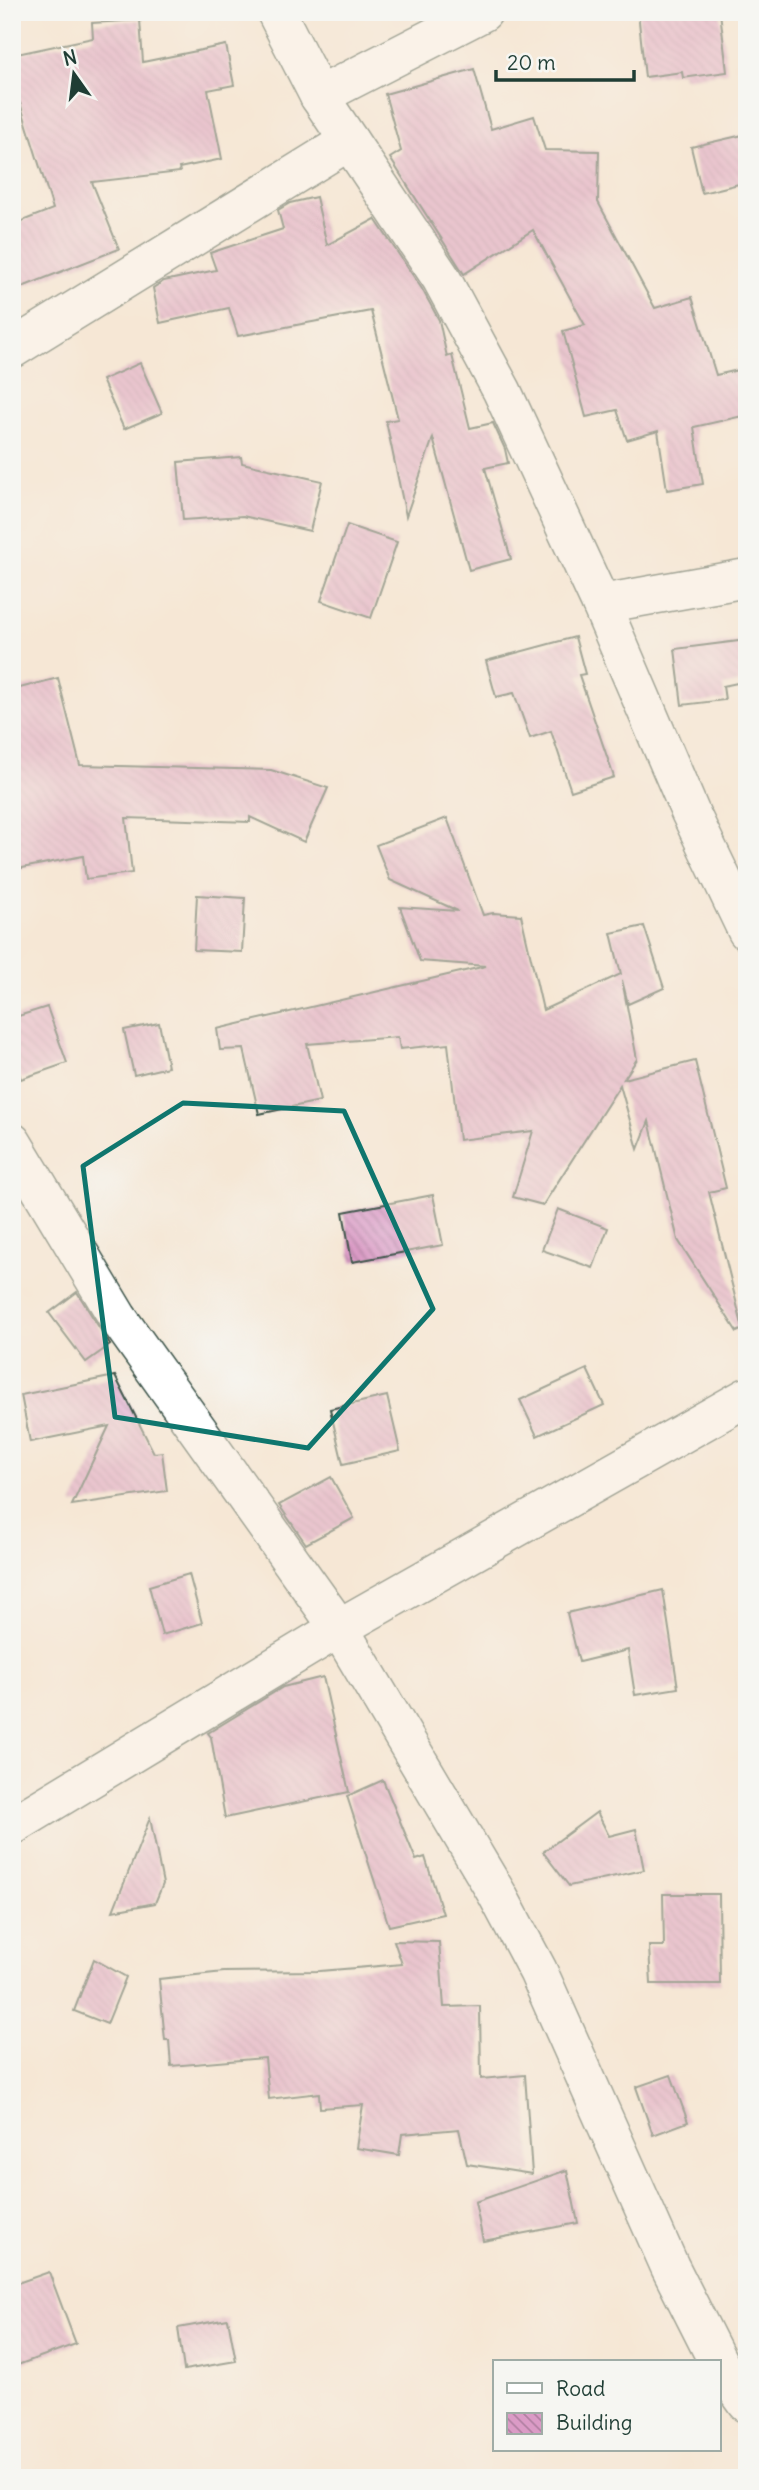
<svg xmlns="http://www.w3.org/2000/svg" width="759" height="2490" font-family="Delius,sans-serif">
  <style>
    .building { fill: url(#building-back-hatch) }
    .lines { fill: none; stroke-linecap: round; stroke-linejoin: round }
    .street-casing { stroke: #3f564c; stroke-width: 41 }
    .street { stroke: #fff; stroke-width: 38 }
    .marked { fill: none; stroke: #0f766e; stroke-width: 5; stroke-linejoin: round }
  </style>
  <defs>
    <pattern id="building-back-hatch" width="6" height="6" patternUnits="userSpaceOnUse" patternTransform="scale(1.75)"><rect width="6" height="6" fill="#db9bc6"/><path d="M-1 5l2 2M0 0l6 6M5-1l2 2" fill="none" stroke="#b180a2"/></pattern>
  </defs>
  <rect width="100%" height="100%" fill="#f6f6f2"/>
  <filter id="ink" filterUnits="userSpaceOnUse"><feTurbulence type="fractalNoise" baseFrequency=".0143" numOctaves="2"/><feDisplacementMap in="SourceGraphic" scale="14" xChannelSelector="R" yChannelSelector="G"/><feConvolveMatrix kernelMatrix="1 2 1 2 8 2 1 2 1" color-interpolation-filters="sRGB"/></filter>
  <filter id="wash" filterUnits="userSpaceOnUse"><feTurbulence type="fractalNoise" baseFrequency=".00686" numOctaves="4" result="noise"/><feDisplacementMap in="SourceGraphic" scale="28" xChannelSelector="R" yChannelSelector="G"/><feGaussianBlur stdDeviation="1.57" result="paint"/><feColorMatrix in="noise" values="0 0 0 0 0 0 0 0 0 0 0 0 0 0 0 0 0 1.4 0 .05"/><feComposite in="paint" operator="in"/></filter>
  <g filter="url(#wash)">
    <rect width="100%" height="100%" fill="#f5e7d5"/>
    <g id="blocks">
      <!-- building -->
      <g class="building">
        <polygon points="638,12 720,12 727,72 683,78 682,72 645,77"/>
        <polygon points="140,20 143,62 226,45 234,85 208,90 222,159 179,168 180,172 92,182 119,249 12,291 12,225 53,209 20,103 12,105 12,55 93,38 92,23"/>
        <polygon points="474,69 491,129 534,116 545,150 599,151 598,202 655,308 692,297 716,375 747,368 747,415 694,427 703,484 667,490 658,431 627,440 617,410 586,417 563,331 585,325 533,230 464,274 390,158 401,151 385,94"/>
        <polygon points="747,134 747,182 702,193 691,147"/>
        <polygon points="316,197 327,245 375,219 422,289 439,320 447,357 452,355 470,428 493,423 505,449 508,463 485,468 511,559 469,570 433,438 406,516 386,421 398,419 371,311 238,336 229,308 160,323 153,288 164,281 216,270 210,253 283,229 278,210 290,203"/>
        <polygon points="140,363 162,413 124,429 102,380"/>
        <polygon points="241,457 242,463 322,481 310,531 243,516 183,520 178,462"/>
        <polygon points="347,525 397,542 371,618 321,601"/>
        <polygon points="575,637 585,674 579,675 614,777 571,791 551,731 530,738 514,693 496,697 486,661"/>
        <polygon points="747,640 747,681 723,686 725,700 682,705 675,649"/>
        <polygon points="58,678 80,765 271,770 328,788 304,842 250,817 250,822 126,818 132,873 86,879 83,856 12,870 12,690"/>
        <polygon points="447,818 483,915 493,913 521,915 543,1010 621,974 611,933 644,926 664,988 628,1004 622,980 637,1059 624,1079 695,1061 726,1188 709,1192 743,1329 737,1332 678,1240 649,1121 638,1149 620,1085 543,1205 513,1197 533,1131 459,1140 448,1044 400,1049 398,1037 307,1044 320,1101 259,1114 244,1049 220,1050 217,1029 486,966 420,961 400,907 458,911 390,880 376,845"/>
        <polygon points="197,895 245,898 242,952 194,950"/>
        <polygon points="47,1007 67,1063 21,1079 12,1053 12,1018"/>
        <polygon points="159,1023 168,1067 134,1075 124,1030"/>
        <polygon points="433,1195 443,1245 352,1262 343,1212"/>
        <polygon points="558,1209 608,1228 593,1268 542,1250"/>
        <polygon points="77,1292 110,1345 86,1362 49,1313"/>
        <polygon points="587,1369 604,1405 537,1436 520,1400"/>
        <polygon points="115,1376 154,1453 162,1452 167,1491 72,1505 109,1426 30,1442 21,1395"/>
        <polygon points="387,1396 400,1451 343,1464 330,1409"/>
        <polygon points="331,1477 354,1518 306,1544 279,1505"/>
        <polygon points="189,1574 202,1623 162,1635 149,1586"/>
        <polygon points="663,1590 678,1688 635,1695 628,1650 579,1662 567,1613"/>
        <polygon points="323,1677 349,1792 225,1818 211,1737 208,1733 283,1687"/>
        <polygon points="383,1780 416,1860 425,1857 443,1914 389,1926 347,1796"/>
        <polygon points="597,1812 609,1836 636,1829 644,1870 569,1886 543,1852"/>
        <polygon points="150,1818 163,1884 155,1903 113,1911"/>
        <polygon points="663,1894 719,1894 720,1984 651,1984 649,1946 664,1946"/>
        <polygon points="394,1941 439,1942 444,2007 480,2006 481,2079 525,2075 532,2174 467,2164 459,2129 402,2134 399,2155 356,2148 363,2105 320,2108 319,2093 269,2099 265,2058 171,2066 169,2040 165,2040 159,1979 224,1972 320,1971 402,1964"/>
        <polygon points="94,1959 126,1977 107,2024 74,2011"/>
        <polygon points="671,2075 688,2122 653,2135 636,2087"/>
        <polygon points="567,2170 578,2223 483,2241 475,2202"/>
        <polygon points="49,2272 76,2344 12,2367 12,2285"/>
        <polygon points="228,2319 236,2361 184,2370 178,2328"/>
      </g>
    </g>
  </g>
  <g filter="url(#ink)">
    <use href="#blocks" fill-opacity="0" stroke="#3f564c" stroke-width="2"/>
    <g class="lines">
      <!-- street casing -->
      <g class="street-casing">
        <g id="street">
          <polyline points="276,12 319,96 441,278 502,391 601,604 690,812 747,931"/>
          <polyline points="319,96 483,12"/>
          <polyline points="12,349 349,141"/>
          <polyline points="601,604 747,578"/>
          <polyline points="12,1142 118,1318 339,1628 497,1894 538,1971 670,2267 718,2362"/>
          <polyline points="12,1826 339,1628 747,1397"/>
          <polyline points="719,2364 747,2403"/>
        </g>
      </g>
      <!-- street -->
      <use href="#street" class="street"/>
    </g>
  </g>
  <!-- marked area -->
  <path d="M0 0H759V2490H0ZM183,1103L344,1111L433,1309L308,1448L115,1417L83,1166Z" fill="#f5e7d5" fill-opacity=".55" fill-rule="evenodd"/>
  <path class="marked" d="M183,1103L344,1111L433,1309L308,1448L115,1417L83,1166Z"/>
  <!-- margin -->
  <rect width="759" height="2490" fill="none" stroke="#f6f6f2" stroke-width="42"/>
  <!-- legend -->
  <rect x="493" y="2360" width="228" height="91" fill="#f6f6f2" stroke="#a0aca6" stroke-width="2"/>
  <rect x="507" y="2383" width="35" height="10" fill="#ffffff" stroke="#a0aca6" stroke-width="2"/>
  <text x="556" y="2396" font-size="21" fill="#1f3d34">Road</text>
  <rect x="507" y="2413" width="35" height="21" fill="url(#building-back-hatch)" stroke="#a0aca6" stroke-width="2"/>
  <text x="556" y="2430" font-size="21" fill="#1f3d34">Building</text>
  <!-- north arrow -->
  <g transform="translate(74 74) rotate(346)" stroke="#f6f6f2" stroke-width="5" paint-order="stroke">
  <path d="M0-5L12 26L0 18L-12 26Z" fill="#1f3d34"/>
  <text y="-10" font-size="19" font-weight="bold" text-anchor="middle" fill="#1f3d34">N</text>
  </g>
  <!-- scale -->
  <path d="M496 70v10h138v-10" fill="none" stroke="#1f3d34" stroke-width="3.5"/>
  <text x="507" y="70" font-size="21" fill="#1f3d34" stroke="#f6f6f2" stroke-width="5" paint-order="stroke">20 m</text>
</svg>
